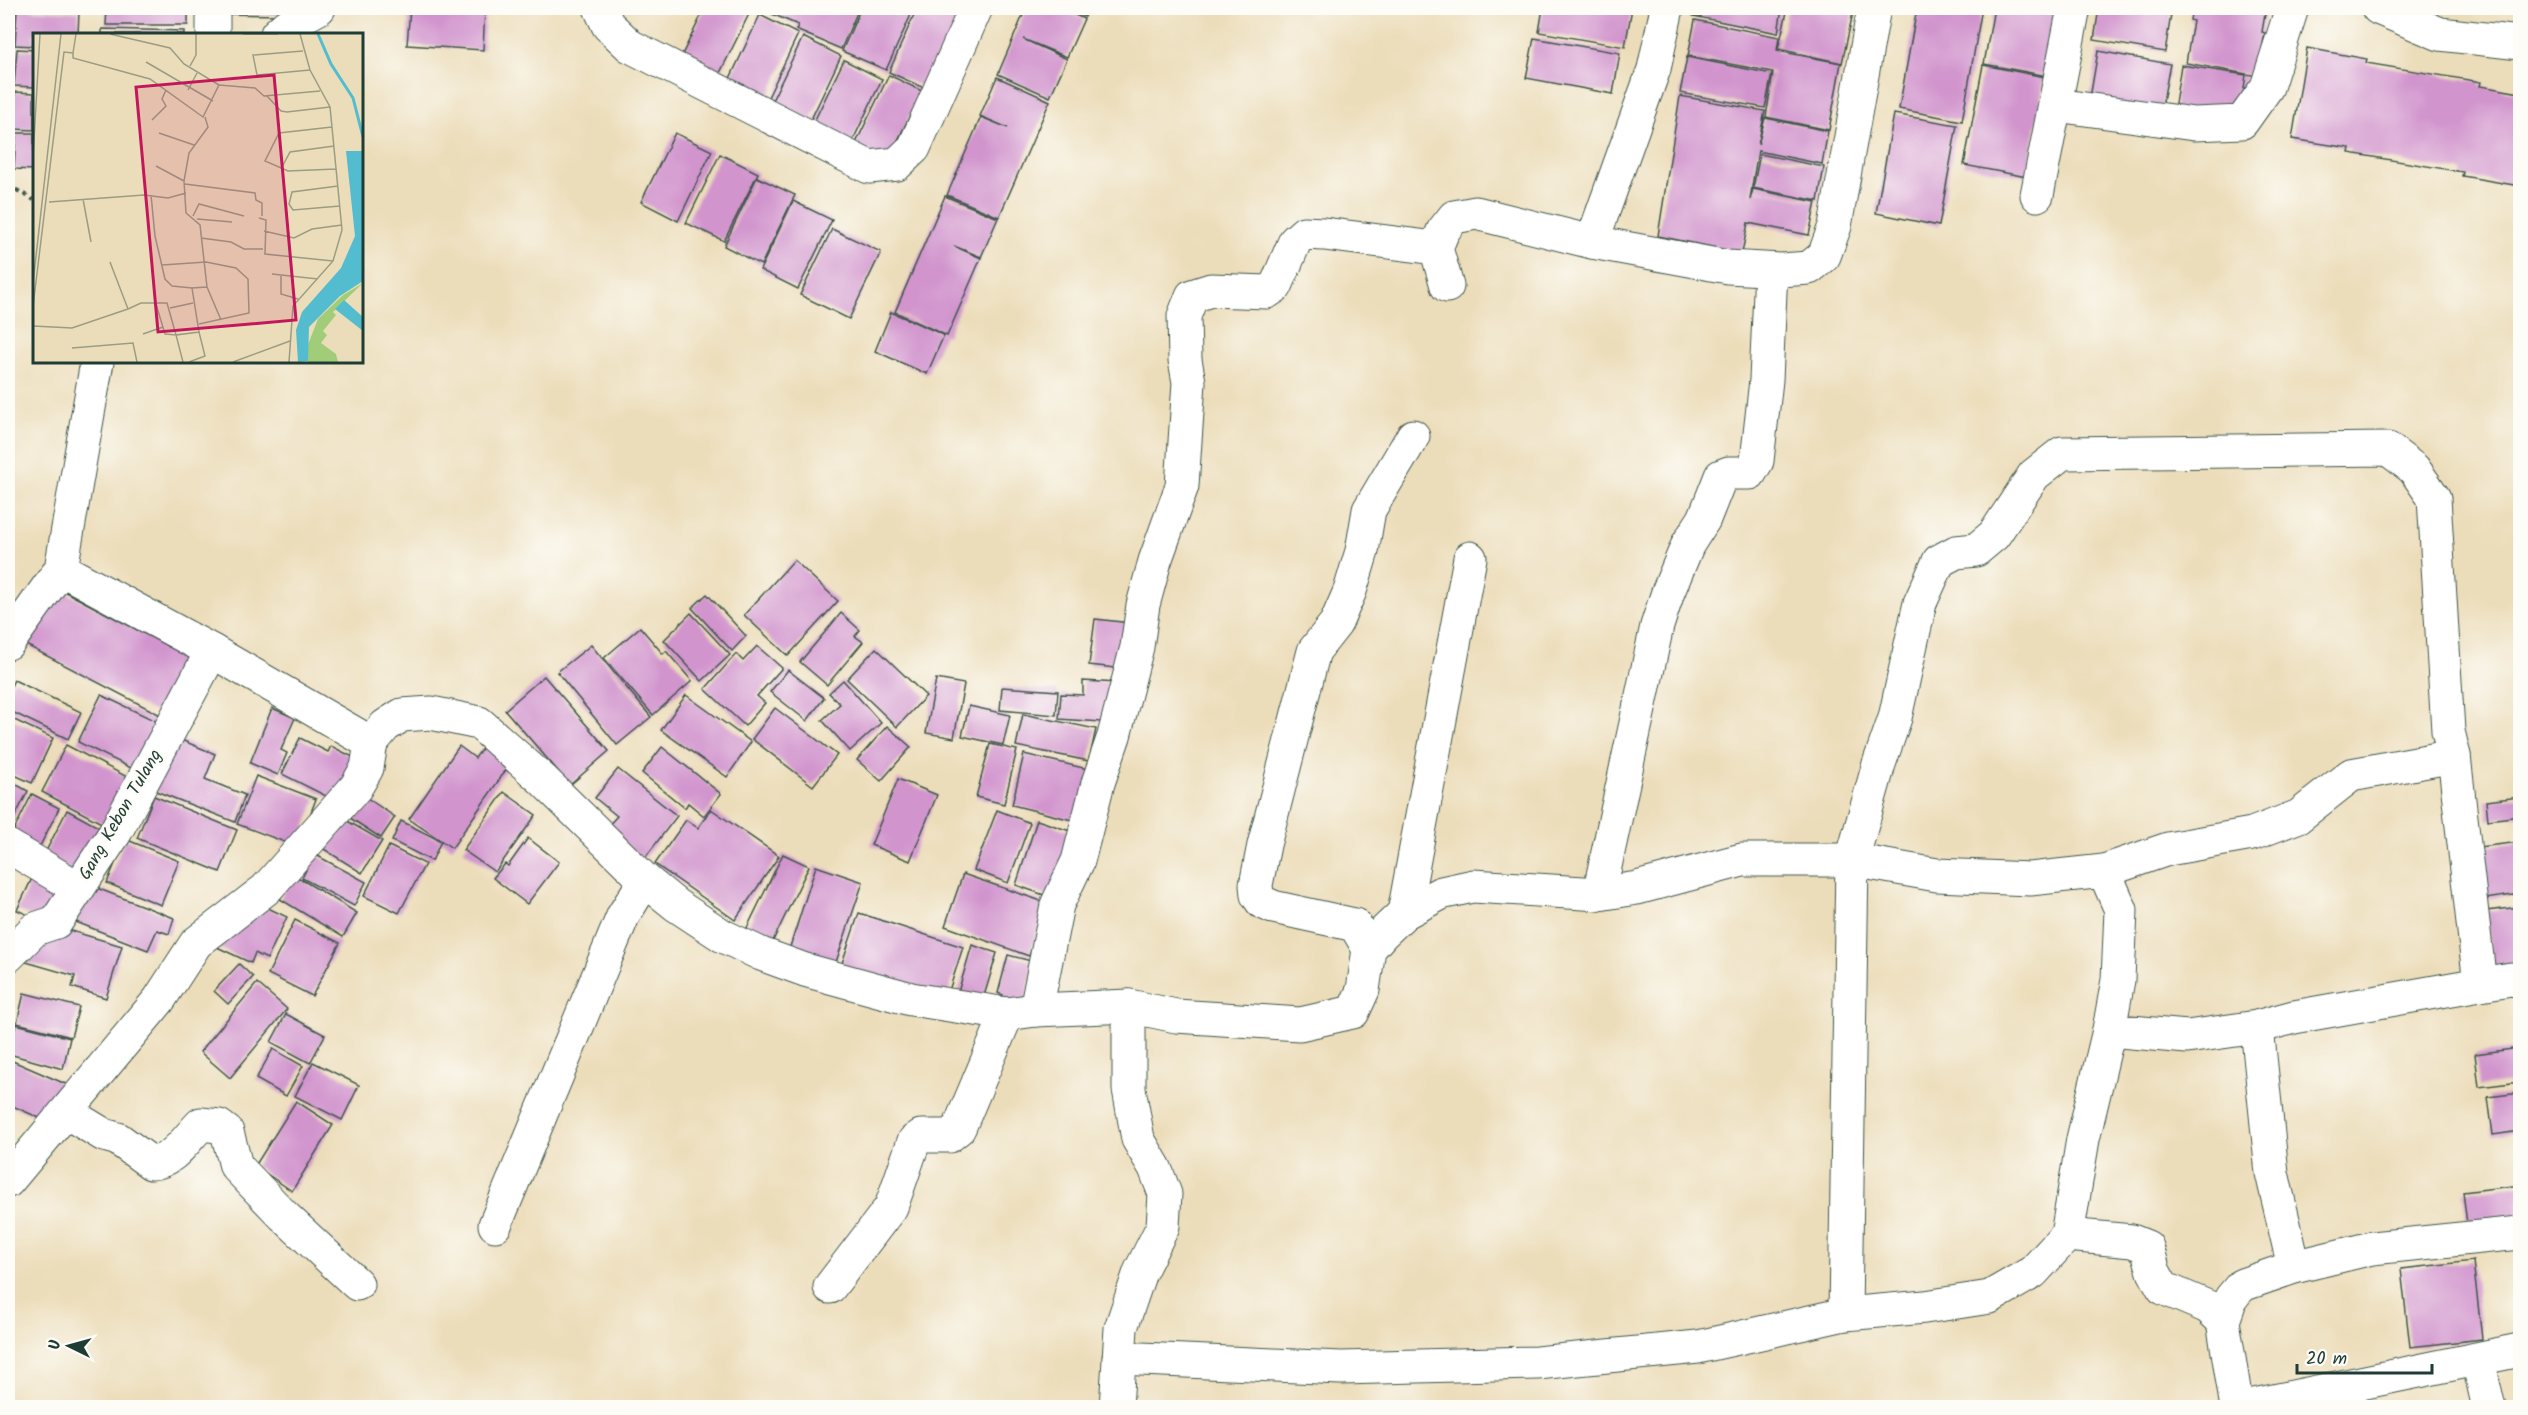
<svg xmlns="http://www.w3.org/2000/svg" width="2528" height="1415" font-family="Kalam,sans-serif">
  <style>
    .building { fill: #d194cd }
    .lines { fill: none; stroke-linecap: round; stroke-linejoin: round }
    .minor-casing { stroke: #3e5548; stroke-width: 35 }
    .path { stroke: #3e5548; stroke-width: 4; stroke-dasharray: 4.5 4.5; stroke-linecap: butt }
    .minor { stroke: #fff; stroke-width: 33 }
    .labels { text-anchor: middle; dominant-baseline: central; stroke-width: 4.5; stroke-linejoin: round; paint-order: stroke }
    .street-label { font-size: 18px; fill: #1f3d34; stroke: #fdfcf7 }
    .inset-river { fill: none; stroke: #53bccf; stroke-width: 3 }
    .inset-road { fill: none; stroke: #9a9d84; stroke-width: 1.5 }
    .view { fill: #c2185b; fill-opacity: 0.15; stroke: #c2185b; stroke-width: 3 }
    .inset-edge { fill: none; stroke: #1f3d34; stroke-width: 3 }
  </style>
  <rect width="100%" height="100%" fill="#fdfcf7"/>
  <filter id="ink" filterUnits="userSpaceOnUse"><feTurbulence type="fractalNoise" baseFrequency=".0167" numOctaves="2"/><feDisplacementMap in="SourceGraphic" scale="12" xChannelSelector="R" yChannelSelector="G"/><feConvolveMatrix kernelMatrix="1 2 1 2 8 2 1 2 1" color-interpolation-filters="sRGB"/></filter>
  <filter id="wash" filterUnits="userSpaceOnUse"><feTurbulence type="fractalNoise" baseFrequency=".008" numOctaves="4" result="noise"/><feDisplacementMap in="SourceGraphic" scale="24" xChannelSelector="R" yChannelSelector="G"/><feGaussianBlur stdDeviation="1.35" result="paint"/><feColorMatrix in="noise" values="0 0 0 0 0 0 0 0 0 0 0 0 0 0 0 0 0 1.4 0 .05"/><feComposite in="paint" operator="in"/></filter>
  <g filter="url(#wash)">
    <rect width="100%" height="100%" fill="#ecddba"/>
    <g id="blocks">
      <!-- building -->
      <g class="building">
        <polygon points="107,8 188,8 188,25 106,25"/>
        <polygon points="221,8 287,8 286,15 220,14"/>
        <polygon points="410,8 485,8 483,50 407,45"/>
        <polygon points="625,8 675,8 675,11 625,9"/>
        <polygon points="705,8 752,8 715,83 677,65"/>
        <polygon points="758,8 859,8 841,49 796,30 798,25"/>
        <polygon points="861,8 914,8 886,70 842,51"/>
        <polygon points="917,8 943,8 966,17 933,92 889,72"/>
        <polygon points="1026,8 1059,8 1084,19 1067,57 1023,39 1067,59 1050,97 998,74"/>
        <polygon points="1062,8 1089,8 1085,17"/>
        <polygon points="1543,8 1632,8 1625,47 1539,32"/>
        <polygon points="1695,8 1782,8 1778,33 1693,16"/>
        <polygon points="1788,8 1854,8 1842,63 1778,49"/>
        <polygon points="1917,8 1982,8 1962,121 1899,109"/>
        <polygon points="1994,8 2059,8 2047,76 1984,64"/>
        <polygon points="2099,8 2172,8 2165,52 2094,40"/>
        <polygon points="2192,8 2266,8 2262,32 2265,33 2257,76 2186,63 2193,21 2190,20"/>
        <polygon points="17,9 79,12 78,34 34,34 34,46 15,45"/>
        <polygon points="760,15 798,34 762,110 724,91"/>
        <polygon points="1695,20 1779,37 1777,51 1841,63 1829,130 1766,117 1773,72 1688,56"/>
        <polygon points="102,29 184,31 184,34 102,34"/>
        <polygon points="803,37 841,56 805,132 766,113"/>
        <polygon points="1534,38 1620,53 1613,94 1526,78"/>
        <polygon points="2307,48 2367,59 2366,63 2481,82 2480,86 2520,93 2520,186 2462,176 2463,172 2349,153 2350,148 2292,139"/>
        <polygon points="17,49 34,50 34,87 14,86"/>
        <polygon points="2098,51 2170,64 2160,117 2089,104"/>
        <polygon points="1687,57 1772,74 1765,108 1680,93"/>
        <polygon points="844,60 882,79 846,155 807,136"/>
        <polygon points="1983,65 2045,77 2027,177 1964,165"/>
        <polygon points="2181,65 2246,75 2239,120 2174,110"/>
        <polygon points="889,75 922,91 886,164 854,147"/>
        <polygon points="997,77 1050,101 999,217 947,195 981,117 1008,128 980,116"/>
        <polygon points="15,92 34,93 34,130 14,129"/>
        <polygon points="1680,96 1765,111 1758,145 1765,118 1828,131 1822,164 1758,151 1753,180 1750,200 1753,189 1816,202 1809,235 1748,223 1742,253 1658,236"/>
        <polygon points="1894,114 1957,125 1939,226 1876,213"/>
        <polygon points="16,133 34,133 34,170 14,169"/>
        <polygon points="675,133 712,151 678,221 641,202"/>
        <polygon points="720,154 758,173 724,241 686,223"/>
        <polygon points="1760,154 1824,167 1818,201 1753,188"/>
        <polygon points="757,177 795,195 761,265 724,246"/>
        <polygon points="945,196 998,218 981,257 954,246 981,258 947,336 895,312"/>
        <polygon points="793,201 832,220 798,289 760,270"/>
        <polygon points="832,229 881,252 849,319 800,295"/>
        <polygon points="891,312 944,335 927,374 875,351"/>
        <polygon points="794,560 838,601 788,656 744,615"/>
        <polygon points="56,587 198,662 168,719 26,645"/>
        <polygon points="707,594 746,636 732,651 692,608"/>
        <polygon points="691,613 730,655 702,681 664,640"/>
        <polygon points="841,613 860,630 855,636 863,642 827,685 800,662"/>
        <polygon points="1095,619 1130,623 1125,669 1089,665"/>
        <polygon points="640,627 663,654 666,651 692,681 653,715 604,658"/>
        <polygon points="591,645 651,717 617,745 557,672"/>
        <polygon points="757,646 782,668 757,696 765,703 745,726 705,689 736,654 743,661"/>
        <polygon points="876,648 926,696 897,727 847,679"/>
        <polygon points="788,670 824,698 807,721 770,692"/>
        <polygon points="544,676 609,751 570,785 505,710"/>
        <polygon points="936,679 964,684 954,738 926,733"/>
        <polygon points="14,680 81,712 68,739 8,710 8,692"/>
        <polygon points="843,680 881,723 850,751 822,720 840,704 829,693"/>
        <polygon points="1083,681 1118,683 1116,723 1059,719 1061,694 1083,695"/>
        <polygon points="1002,687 1058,691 1056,715 1000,710"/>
        <polygon points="101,695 158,722 135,770 78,742"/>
        <polygon points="686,695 751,742 727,777 661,730"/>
        <polygon points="969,706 1010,715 1003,745 962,736"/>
        <polygon points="272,708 295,718 281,750 287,753 278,775 250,763"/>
        <polygon points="775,708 837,755 813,786 752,739"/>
        <polygon points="1023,714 1096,729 1089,761 1016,746"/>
        <polygon points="8,717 53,738 32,783 8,772"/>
        <polygon points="887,726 911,747 881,781 857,760"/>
        <polygon points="174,737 215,754 205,779 245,795 235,822 153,790"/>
        <polygon points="300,738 328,752 331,746 359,760 338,802 282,774"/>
        <polygon points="990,744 1017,750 1004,804 976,797"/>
        <polygon points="66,745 133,780 109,827 42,792"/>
        <polygon points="459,746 475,758 484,746 510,764 452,848 409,819"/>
        <polygon points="662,747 721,794 704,816 688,803 685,808 642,773"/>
        <polygon points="1024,754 1092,770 1080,822 1012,805"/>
        <polygon points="618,769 677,816 644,859 606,828 617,816 595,798"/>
        <polygon points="256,776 316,799 298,847 237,824"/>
        <polygon points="898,779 937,795 910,861 871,845"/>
        <polygon points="8,780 28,791 8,830"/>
        <polygon points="504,792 536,815 495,872 463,850"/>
        <polygon points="32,794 59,808 35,856 8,842"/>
        <polygon points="361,794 395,817 381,838 347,816"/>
        <polygon points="154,796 237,830 220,872 137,838"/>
        <polygon points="2520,797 2520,816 2488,820 2486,801"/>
        <polygon points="711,809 779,856 735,920 655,864 686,820 698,828"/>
        <polygon points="67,810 102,829 75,880 41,861"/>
        <polygon points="997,810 1030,823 1008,883 974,870"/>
        <polygon points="337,815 382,841 362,873 319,846"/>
        <polygon points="1037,820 1076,833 1055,899 1016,885"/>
        <polygon points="401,821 441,841 432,861 392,841"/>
        <polygon points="528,838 559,862 527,904 493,878 505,864 508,866"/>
        <polygon points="125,839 179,861 161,905 107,883"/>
        <polygon points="2520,842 2520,894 2485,899 2479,847"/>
        <polygon points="389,846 425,864 399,913 364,896"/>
        <polygon points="314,854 366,882 354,906 302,878"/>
        <polygon points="783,854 809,866 771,945 745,932"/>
        <polygon points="816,866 863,882 835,965 789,950"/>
        <polygon points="35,872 63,885 46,923 17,910"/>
        <polygon points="963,874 1047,903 1029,956 945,926"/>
        <polygon points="294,875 357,913 343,937 280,899"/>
        <polygon points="89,885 174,918 169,934 157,930 148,950 76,922"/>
        <polygon points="2520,907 2520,971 2493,974 2486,911"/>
        <polygon points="268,908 287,917 267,959 255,953 251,963 217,947"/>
        <polygon points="859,913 963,947 946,1000 841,966"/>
        <polygon points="295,920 340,943 312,996 268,974"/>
        <polygon points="58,927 122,946 106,998 72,987 75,976 26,962 36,930"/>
        <polygon points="972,945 997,953 981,1006 956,999"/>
        <polygon points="1008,955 1035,962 1023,1010 1001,1004 1003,995 998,993"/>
        <polygon points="239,964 253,977 228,1004 214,991"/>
        <polygon points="257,983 287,1009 230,1078 200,1052"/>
        <polygon points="24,993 79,1007 71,1037 17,1023"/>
        <polygon points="286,1014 325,1035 310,1063 271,1042"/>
        <polygon points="16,1024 70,1038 63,1069 9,1054"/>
        <polygon points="2520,1048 2520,1082 2479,1087 2475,1054"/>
        <polygon points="273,1049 303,1066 286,1096 256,1079"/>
        <polygon points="8,1059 68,1085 51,1123 8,1104"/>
        <polygon points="313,1062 359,1085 342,1120 295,1096"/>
        <polygon points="2520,1093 2520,1131 2493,1135 2488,1097"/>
        <polygon points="296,1101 333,1125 292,1191 255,1166"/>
        <polygon points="2520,1185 2520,1226 2468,1232 2463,1192"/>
        <polygon points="2473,1261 2482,1339 2410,1347 2401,1269"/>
      </g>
    </g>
  </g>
  <g filter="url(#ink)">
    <use href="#blocks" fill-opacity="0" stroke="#3e5548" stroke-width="1.5"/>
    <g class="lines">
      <!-- minor casing -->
      <g class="minor-casing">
        <g id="minor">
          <polyline points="213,8 213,34"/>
          <polyline points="600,8 608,25 630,46 869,167 897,164 914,148 976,8"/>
          <polyline points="2378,8 2440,34 2520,43"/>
          <polyline points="277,34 286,26 319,8"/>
          <polyline points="2056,105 2194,124 2242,122 2267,87 2292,8"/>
          <polyline points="2037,195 2074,8"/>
          <polyline points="1592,242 1654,69 1667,8"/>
          <polyline points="1447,286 1436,248 1443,231 1454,217 1476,213 1592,242 1728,267 1781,270 1809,268 1824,256 1835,226 1874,8"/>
          <polyline points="8,643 61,569"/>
          <polyline points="371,743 385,726 402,715 431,713 479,723 542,779 645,880 676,905 723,936 761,954 805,970 911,999 1007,1014 1036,1010 1129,1006 1176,1016 1300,1024 1353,1012 1363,990 1369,949 1383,933 1404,913 1441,893 1473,886 1599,894 1637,888 1742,860 1852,860 1937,875 2030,879 2104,871 2121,910 2118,980 2109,1030 2187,1037 2257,1027 2294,1017 2480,984 2511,979 2520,981"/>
          <polyline points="8,846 78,888"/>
          <polyline points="2104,871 2168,849 2252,834 2299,816 2351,775 2454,756"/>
          <polyline points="1599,894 1657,626 1668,592 1688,544 1704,519 1721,476 1729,473 1750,473 1757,461 1766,380 1771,270"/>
          <polyline points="1404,913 1470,558"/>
          <polyline points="1369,949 1355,925 1273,907 1262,902 1257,895 1256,885 1264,845 1314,651 1336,623 1350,591 1362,551 1369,510 1413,436"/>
          <polyline points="8,956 35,929 56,922 115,833 212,651"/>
          <polyline points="1036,1010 1057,905 1078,861 1098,783 1114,736 1137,647 1143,605 1155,561 1182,486 1189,382 1185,360 1184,316 1192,296 1211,290 1267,292 1276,286 1295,241 1304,233 1324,234 1436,248"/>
          <polyline points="2257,1027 2272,1173 2294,1267"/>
          <path d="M66,1112L104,1135L118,1139L151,1163C173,1162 186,1139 201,1124L219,1126L227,1132L236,1166L283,1215L357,1284"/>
          <polyline points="8,1181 159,1000 196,943 266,889 356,787 367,768 371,743 212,651 61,569 97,362"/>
          <polyline points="495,1225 623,916 645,880"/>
          <polyline points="2067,1235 2132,1241 2147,1247 2154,1272 2163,1288 2208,1307 2223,1321"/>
          <polyline points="830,1287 891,1207 914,1141 921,1136 949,1136 959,1128 1007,1014"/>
          <polyline points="1845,1314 1852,860 1879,764 1895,718 1920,603 1939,561 1956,552 1976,550 1994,535 2034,475 2062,453 2388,449 2414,469 2434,498 2448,731 2454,756 2480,984"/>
          <polyline points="1119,1358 1341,1368 1537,1363 1698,1347 1845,1314 1925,1307 1990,1297 2033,1272 2067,1235 2083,1139 2109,1030"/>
          <polyline points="2478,1360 2489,1408"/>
          <polyline points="1116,1408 1121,1328 1140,1272 1163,1226 1165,1194 1155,1168 1138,1139 1129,1089 1129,1006"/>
          <polyline points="2237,1408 2223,1321 2231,1298 2242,1285 2294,1267 2372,1248 2520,1233"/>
          <polyline points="2240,1408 2520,1350"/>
        </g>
      </g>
      <!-- path -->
      <polyline class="path" points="8,185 34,200"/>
      <!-- minor -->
      <use href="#minor" class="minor"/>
    </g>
  </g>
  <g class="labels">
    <!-- street labels -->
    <g class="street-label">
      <text transform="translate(121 815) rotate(-60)">Gang Kebon Tulang</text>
    </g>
  </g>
  <!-- overview -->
  <g transform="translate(33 33)">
    <rect width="330" height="330" fill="#ecddba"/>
    <path d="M330,250L300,279L303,282L290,298L294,302L288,310L303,321L305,329H275L274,314L285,286L310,262Z" fill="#a1cd79"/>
    <path d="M313,118H330V248L307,263L276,294L275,328L265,329L263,297L269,279L308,235L322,203ZM311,267L330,284V298L302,276Z" fill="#53bccf"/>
    <path class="inset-river" d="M285,1L298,31L320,65L330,104"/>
    <path class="inset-road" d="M77,1L137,15L151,31L186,52M210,1H245M270,18L220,22L224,42L277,37M40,20L43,1M113,29L180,68M157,33L163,22V1M155,57L164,40M234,63L248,78L254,79L297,74M119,87L133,73L129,66L133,57M299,94L246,100L232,128L255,138L303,136M126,100L161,112M0,125L7,1M123,133L151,148M248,136L257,119L301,113M152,151L222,160L223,167L229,170V183M305,153L259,159L256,171L260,177L307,173M118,162L122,203L132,246L139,253L159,255M50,166L58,209M16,169L111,162L135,165L153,160M160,183L166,171L211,183M226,185L233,187L232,221L300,228M164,186L199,189M231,198L261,205L279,196L309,192M168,205L198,209L211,216H230M129,232L173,229L203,235L215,246L216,280L166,291M239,241L285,246M248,242V261L265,266M0,250L28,1M174,254L188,287M0,273L31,19L40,20V25L117,46L170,84L186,52L222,55L231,63L287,58M137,275L160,270M95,276L108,270H134L143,302L132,301L123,271M0,293L39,295L95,276L77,229M110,301L130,294M39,315L100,310L104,329M150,329L143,302L166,299L159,255L174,254L167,192L153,180L151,148L156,120L175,94L172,84M156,329L172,323L166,299M200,329L257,308M256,329L260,273L300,228L309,197L297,74L277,37L267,1"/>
    <path class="view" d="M241,42L263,287L125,299L103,54Z"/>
    <rect width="330" height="330" class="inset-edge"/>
  </g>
  <!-- margin -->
  <rect width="2528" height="1415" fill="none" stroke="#fdfcf7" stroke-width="30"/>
  <!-- north arrow -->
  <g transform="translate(69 1346) rotate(275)" stroke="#fdfcf7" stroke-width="4.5" paint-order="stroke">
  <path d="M0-4.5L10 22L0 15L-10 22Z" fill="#1f3d34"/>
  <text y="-9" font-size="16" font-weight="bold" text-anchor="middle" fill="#1f3d34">U</text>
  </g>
  <!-- scale -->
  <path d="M2297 1364v9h135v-9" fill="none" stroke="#1f3d34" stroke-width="3"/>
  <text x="2306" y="1364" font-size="18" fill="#1f3d34" stroke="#fdfcf7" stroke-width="4.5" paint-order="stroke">20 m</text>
</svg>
